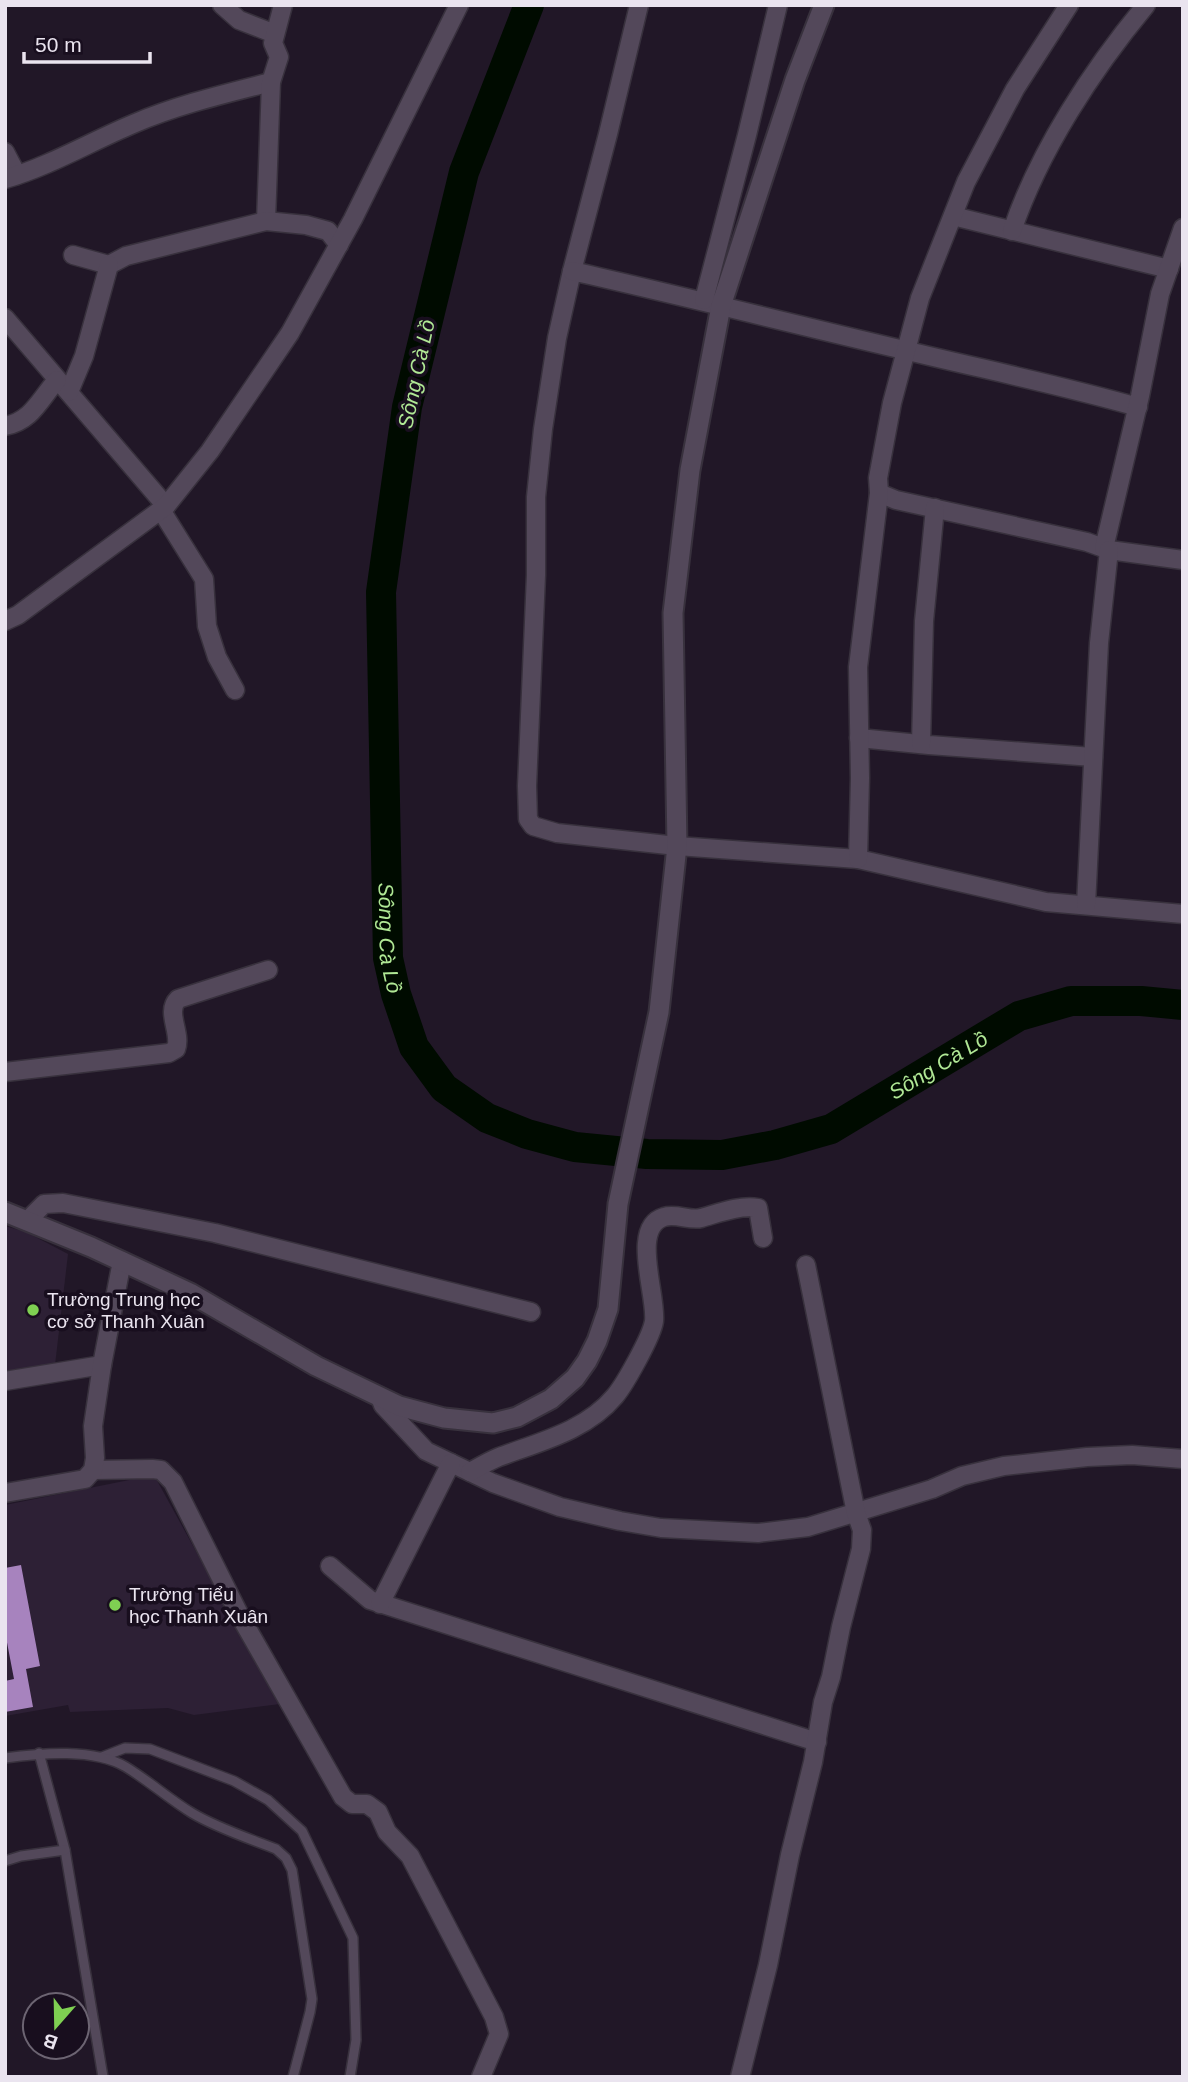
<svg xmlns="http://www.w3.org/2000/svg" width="1188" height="2082" font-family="Helvetica,sans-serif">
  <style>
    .built { fill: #2d2035 }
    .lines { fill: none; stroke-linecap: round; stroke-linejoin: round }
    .river { stroke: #000b00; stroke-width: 30 }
    .building { fill: #a783be }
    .service-casing { stroke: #38313d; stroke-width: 12 }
    .minor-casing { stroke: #38313d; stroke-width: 21 }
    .tertiary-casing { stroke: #38313d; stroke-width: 23 }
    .service { stroke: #53485a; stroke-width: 9 }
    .minor { stroke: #53485a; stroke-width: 18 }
    .tertiary { stroke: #53485a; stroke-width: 19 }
    .poi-dot { fill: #7fd052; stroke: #180e1e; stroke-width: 2.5 }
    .labels { text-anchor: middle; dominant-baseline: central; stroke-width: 7; stroke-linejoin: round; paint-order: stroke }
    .poi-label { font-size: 19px; fill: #eae4ef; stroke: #180e1e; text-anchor: start }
    .water-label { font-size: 21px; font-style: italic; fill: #b0e895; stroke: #180e1e }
  </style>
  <rect width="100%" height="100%" fill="#211727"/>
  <!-- built -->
  <g class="built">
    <polygon points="5,1226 26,1232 68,1254 55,1365 5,1372"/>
    <polygon points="154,1475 280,1704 194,1715 168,1708 70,1712 68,1705 5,1716 5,1505"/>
  </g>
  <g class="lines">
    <!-- river -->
    <path class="river" id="s1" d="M529,5L464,172L407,407L381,592L388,958L396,994L414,1047L444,1088L487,1118L527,1134L575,1147L647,1154L722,1155L775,1145L831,1129L1019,1016L1071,1001H1141L1183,1005"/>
  </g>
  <!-- building -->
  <polygon class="building" points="21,1565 40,1666 26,1669 33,1707 5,1712 5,1681 14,1679 5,1632 5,1568"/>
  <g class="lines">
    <!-- service casing -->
    <g class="service-casing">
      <g id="service">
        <polyline points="39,1753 65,1850 103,2077"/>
        <polyline points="102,1757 125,1748 150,1749 234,1781 268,1800 302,1831 353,1938 356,2040 350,2077"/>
        <path d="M5,1758C41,1753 94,1748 126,1767C149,1781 169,1799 192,1813C217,1828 248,1838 276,1849L286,1858L292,1870L312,1999L310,2012L293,2077"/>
        <polyline points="5,1861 21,1856 65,1850"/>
      </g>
    </g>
    <!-- minor casing -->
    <g class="minor-casing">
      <g id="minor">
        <polyline points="222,5 239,20 275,34"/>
        <polyline points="639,5 608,134 572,271 557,338 543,429 536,497 536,575 527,786 528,819 533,826 557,833 677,846 858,859 1046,902 1183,914"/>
        <polyline points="5,152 17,175"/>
        <path d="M5,179C50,166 90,142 133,124C177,105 224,94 271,82"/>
        <polyline points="953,216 1169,269"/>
        <polyline points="266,221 271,82 279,57 273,43 283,5"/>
        <path d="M1012,231C1039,151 1092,70 1146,5"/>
        <polyline points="73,255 109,265 126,256 266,221 306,225 328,231 339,245"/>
        <path d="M572,271C683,296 793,324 904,350C982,369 1061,385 1138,407"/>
        <polyline points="704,300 747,135 778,5"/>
        <polyline points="5,318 166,506"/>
        <polyline points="69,392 84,356 109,265"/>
        <path d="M5,426C32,421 40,399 57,380"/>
        <polyline points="879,493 896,500 1087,542 1109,550 1183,560"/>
        <polyline points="161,510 204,579 207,626 217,657 235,690"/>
        <polyline points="1104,548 1140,396 1160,294 1183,228"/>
        <polyline points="5,621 18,615 166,506 210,451 290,333 353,219 459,5"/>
        <polyline points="859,738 929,745 1093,757"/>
        <polyline points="921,744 924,621 935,508"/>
        <polyline points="858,859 860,778 858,667 879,493 878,478 892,403 920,298 966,182 1015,89 1069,5"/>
        <polyline points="1086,905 1099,643 1109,550"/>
        <path d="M5,1072L169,1053L176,1049C182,1033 165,1012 178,999L268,970"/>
        <polyline points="27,1221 44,1204 63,1203 215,1233 531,1312"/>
        <polyline points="5,1381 102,1365"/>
        <polyline points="380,1397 383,1405 426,1451 493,1483 560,1507 620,1521 661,1528 758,1533 808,1527 932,1489 962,1476 1004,1466 1087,1457 1132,1455 1183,1459"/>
        <polyline points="93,1470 152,1469 161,1470 173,1482 240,1616 343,1797 352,1804 367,1804 378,1812 387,1832 410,1856 494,2017 499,2034 481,2077"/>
        <path d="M470,1472C479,1467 489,1461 499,1457C539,1442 586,1431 615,1396C625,1384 652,1336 654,1321C657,1295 630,1227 664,1217C676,1213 690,1221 701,1218C719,1213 739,1205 758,1208L763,1238"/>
        <polyline points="5,1493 85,1479 93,1470 95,1458 93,1426 102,1365 122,1261"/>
        <polyline points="330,1566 370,1600 817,1742"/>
        <polyline points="380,1604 451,1463"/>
        <polyline points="740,2077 768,1965 790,1855 813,1762 823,1702 831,1677 841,1627 861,1549 862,1530 856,1513 806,1265"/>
      </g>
    </g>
    <!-- tertiary casing -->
    <g class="tertiary-casing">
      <polyline id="tertiary" points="5,1212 91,1247 190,1293 316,1366 399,1406 444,1418 493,1423 517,1417 551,1399 575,1378 587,1361 597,1341 608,1309 618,1204 659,1012 677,846 673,613 690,470 721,306 795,80 824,5"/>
    </g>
    <!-- service -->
    <use href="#service" class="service"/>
    <!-- minor -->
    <use href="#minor" class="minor"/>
    <!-- tertiary -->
    <use href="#tertiary" class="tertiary"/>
  </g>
  <!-- markers -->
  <g class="poi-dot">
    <circle cx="33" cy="1310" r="7"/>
    <circle cx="115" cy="1605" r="7"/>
  </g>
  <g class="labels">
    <!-- poi labels -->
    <g class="poi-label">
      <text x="47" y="1299">Trường Trung học<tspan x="47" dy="22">cơ sở Thanh Xuân</tspan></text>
      <text x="129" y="1594">Trường Tiểu<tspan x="129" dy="22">học Thanh Xuân</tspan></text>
    </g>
    <!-- water labels -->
    <g class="water-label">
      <text transform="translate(416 374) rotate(-78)">Sông Cà Lồ</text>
      <text stroke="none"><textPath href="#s1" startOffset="954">Sông Cà Lồ</textPath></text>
      <text stroke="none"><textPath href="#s1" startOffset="1647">Sông Cà Lồ</textPath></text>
    </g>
  </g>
  <!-- border -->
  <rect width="1188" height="2082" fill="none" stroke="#eae4ef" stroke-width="14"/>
  <!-- north arrow -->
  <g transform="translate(56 2026) rotate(200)"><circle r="33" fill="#180e1e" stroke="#6c6472" stroke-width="2"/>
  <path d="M0-5L12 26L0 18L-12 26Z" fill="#7fd052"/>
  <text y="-10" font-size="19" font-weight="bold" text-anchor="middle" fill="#eae4ef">B</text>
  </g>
  <!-- scale -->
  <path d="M24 52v10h126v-10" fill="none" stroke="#eae4ef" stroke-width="3.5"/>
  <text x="35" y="52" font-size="21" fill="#eae4ef" stroke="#180e1e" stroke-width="5" paint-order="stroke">50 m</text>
</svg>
